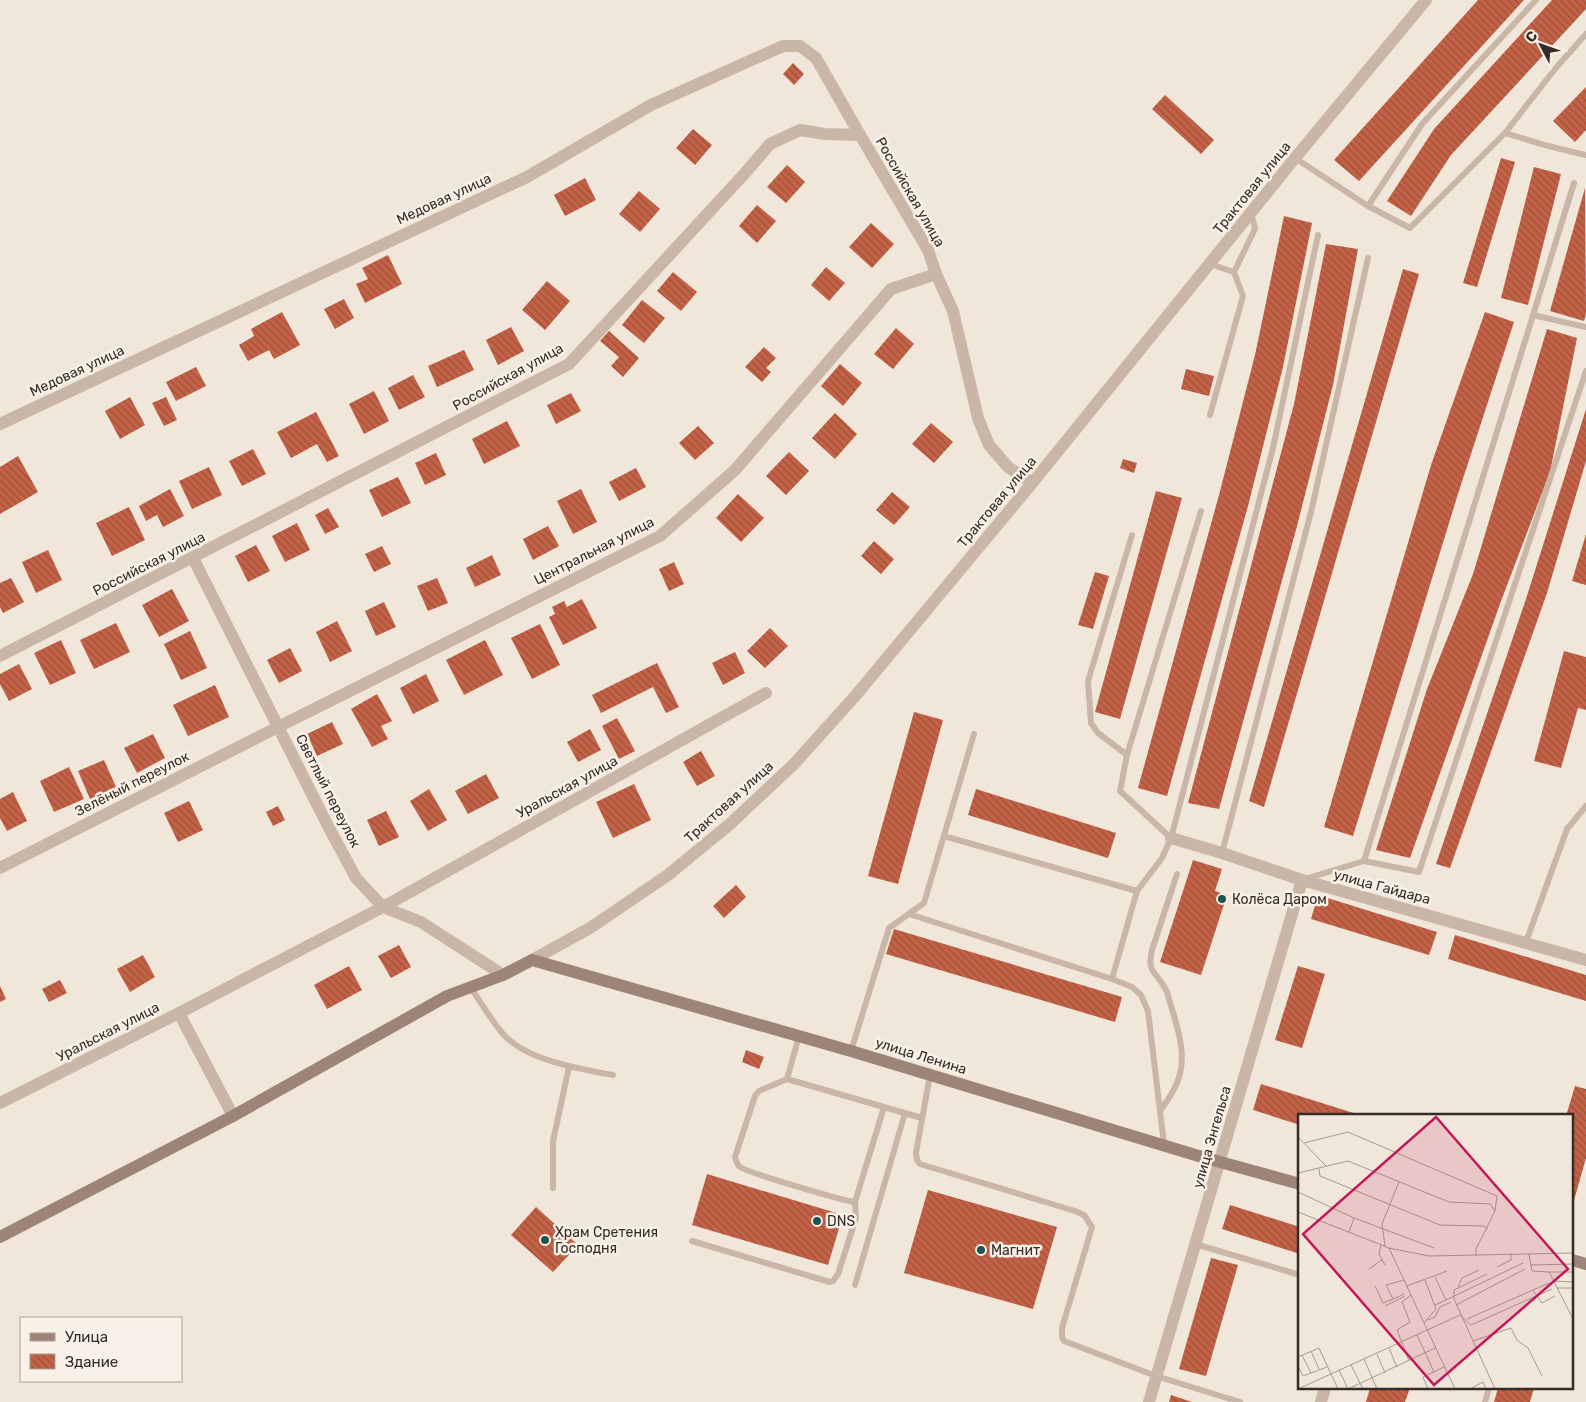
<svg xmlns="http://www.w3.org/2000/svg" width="1586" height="1402" font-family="Rubik,sans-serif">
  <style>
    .building { fill: url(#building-back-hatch) }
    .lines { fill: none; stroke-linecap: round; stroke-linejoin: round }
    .service { stroke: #c9b6a7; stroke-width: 6 }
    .minor { stroke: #c9b6a7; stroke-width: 12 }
    .tertiary { stroke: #c9b6a7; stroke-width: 12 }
    .secondary { stroke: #9c8578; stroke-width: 12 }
    .poi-dot { fill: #1e5356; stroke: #f9f0e7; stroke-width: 2 }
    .labels { text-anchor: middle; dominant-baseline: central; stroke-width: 5; stroke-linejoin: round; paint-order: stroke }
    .street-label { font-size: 14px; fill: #352b27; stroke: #f9f0e7 }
    .poi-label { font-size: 14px; fill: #352b27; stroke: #f9f0e7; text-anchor: start }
    .inset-road { fill: none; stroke: #a69b92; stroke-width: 1 }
    .view { fill: #c2185b; fill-opacity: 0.15; stroke: #c2185b; stroke-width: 2.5 }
    .inset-edge { fill: none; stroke: #352b27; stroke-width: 2.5 }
  </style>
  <defs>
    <pattern id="building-back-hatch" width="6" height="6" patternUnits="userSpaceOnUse" patternTransform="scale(1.25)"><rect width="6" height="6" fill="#c36246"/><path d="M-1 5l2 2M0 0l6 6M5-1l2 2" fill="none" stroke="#9f513a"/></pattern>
  </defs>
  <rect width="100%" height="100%" fill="#f1e6da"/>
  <!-- building -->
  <g class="building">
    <polygon points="1478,0 1524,0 1359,181 1334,160"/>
    <polygon points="1552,0 1586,0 1586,9 1451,155 1411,216 1387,201 1434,129"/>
    <polygon points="793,63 804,74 794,85 783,74"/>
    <polygon points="1586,87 1586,130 1575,142 1553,121"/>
    <polygon points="1165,95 1214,140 1201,154 1152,109"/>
    <polygon points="693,129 712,145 695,165 676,148"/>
    <polygon points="1501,158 1515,162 1477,287 1463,283"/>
    <polygon points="787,165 805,182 786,203 767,187"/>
    <polygon points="1534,167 1561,174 1528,305 1501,298"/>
    <polygon points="585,178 596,200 565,216 554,195"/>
    <polygon points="1585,188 1586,314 1584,321 1550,311"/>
    <polygon points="639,191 660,209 640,232 619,214"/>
    <polygon points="757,205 776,221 757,243 739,226"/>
    <polygon points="1284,216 1312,223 1283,367 1248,506 1167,796 1138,788 1219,495 1255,355"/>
    <polygon points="871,223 894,244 872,268 849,247"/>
    <polygon points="1326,244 1358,249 1333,385 1297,526 1219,809 1188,803 1294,404"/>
    <polygon points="388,255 402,284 365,303 356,284 368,279 362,268"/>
    <polygon points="826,267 845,283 829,301 811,285"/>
    <polygon points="1403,269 1419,274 1264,807 1249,801"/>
    <polygon points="673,272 697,292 681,311 657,291"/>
    <polygon points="547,281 570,301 545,330 522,310"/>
    <polygon points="344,299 354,318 335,329 324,309"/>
    <polygon points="642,300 665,318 644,343 622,325"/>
    <polygon points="282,312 300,345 274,359 269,350 248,361 239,345 254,336 251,329"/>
    <polygon points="1485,312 1514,322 1457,497 1353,836 1324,827 1431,465"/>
    <polygon points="511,327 524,351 498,365 486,340"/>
    <polygon points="896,328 914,344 893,369 874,354"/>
    <polygon points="1547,329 1577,338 1550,472 1501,601 1410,858 1376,850 1427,689 1473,574"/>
    <polygon points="609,331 639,358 623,377 611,366 619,357 600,341"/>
    <polygon points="764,347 776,358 766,368 771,372 762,382 745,367"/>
    <polygon points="464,350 474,370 437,387 428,366"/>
    <polygon points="840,364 862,383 843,406 821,386"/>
    <polygon points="196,367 206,386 176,401 166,382"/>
    <polygon points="1186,369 1214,376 1209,396 1181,389"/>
    <polygon points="413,375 425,397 399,410 388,388"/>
    <polygon points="374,391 389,421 364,434 349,404"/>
    <polygon points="571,393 581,411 556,424 547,405"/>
    <polygon points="130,397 145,425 120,439 105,411"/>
    <polygon points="166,397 177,420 164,426 152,403"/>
    <polygon points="1586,409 1586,461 1547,593 1450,868 1436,864 1526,599"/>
    <polygon points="316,412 339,456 327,462 317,444 291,458 277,432"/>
    <polygon points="835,413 857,434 835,459 812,438"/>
    <polygon points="507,421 520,446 484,464 472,439"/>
    <polygon points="931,423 953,442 934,463 912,444"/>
    <polygon points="698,426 714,443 695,460 679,443"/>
    <polygon points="253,449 266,474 242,486 229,461"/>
    <polygon points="789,452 809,471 786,495 766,476"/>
    <polygon points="436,453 446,475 425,485 415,463"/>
    <polygon points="18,456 38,492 0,514 0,467"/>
    <polygon points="1123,459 1137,463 1134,473 1120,468"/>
    <polygon points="209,467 222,495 192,509 179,481"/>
    <polygon points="636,468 646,487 619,501 609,482"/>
    <polygon points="398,477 411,503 382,517 369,490"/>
    <polygon points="170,489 184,516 163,527 157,515 146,521 139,506"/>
    <polygon points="581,489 597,522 573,534 557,501"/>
    <polygon points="1156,491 1182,498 1120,719 1095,712"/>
    <polygon points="892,492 910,507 894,525 876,510"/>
    <polygon points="738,494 764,518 741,542 716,518"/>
    <polygon points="129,507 145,540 112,556 96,523"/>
    <polygon points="328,508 339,527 325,534 315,515"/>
    <polygon points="297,523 310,550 285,562 272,536"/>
    <polygon points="548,526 559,546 533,560 523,539"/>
    <polygon points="1586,534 1586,585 1572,581"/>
    <polygon points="874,541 894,559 881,574 861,556"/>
    <polygon points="256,545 270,571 248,582 235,556"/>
    <polygon points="382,546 391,564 374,572 365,554"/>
    <polygon points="48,550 62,580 36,593 22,562"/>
    <polygon points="492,555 501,575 475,587 466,568"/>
    <polygon points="674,562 684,584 669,591 659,569"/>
    <polygon points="1095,572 1109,576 1093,629 1078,625"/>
    <polygon points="11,578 24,602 3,613 0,607 0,583"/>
    <polygon points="437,578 448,603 428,611 417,586"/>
    <polygon points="172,589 189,621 159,637 142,605"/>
    <polygon points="582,599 597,628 563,645 549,617 555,614 552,607 564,601 567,607"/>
    <polygon points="384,602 396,627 376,636 365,611"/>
    <polygon points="337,621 352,651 330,662 316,632"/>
    <polygon points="116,623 130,652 94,669 80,640"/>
    <polygon points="540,624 560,665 532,679 511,638"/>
    <polygon points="770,628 788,646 765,668 747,651"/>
    <polygon points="190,631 207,668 181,680 164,644"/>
    <polygon points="61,640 76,673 50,685 34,653"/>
    <polygon points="485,640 503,675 464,695 446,660"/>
    <polygon points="290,648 302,671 279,683 267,660"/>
    <polygon points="1564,651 1586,657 1586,710 1578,708 1561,768 1534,761"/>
    <polygon points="735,652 745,673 723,685 712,663"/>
    <polygon points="657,663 679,707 666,713 653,687 601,713 592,695"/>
    <polygon points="19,664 32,689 9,701 0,684 0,674"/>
    <polygon points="426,674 439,701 413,714 400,688"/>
    <polygon points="215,685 229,717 188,736 173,705"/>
    <polygon points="377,694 392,721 381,726 388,739 372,747 351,709"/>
    <polygon points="914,712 943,720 898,884 868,876"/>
    <polygon points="617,718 635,751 619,759 602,726"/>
    <polygon points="332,722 343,744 317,756 307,734"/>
    <polygon points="590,729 601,750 578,762 567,742"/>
    <polygon points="153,734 165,758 137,773 124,748"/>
    <polygon points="701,751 715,776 697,786 683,762"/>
    <polygon points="104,760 116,787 90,799 78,771"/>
    <polygon points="69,767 84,799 54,812 40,781"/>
    <polygon points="486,774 499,798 468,814 455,791"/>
    <polygon points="634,784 651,820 613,838 596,802"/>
    <polygon points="429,789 447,820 428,831 410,801"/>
    <polygon points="976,789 1116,833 1108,858 968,815"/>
    <polygon points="13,792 27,821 7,831 0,818 0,799"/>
    <polygon points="189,801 203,830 178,842 164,813"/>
    <polygon points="278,806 285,820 273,826 266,812"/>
    <polygon points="386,811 399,837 379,846 367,820"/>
    <polygon points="1193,860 1222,869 1215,891 1227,895 1201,975 1160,962"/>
    <polygon points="736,885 746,897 724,918 713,906"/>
    <polygon points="1318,895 1437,932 1429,955 1311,919"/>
    <polygon points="894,929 1122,997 1115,1022 886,954"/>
    <polygon points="1455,935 1586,975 1586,1001 1448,959"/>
    <polygon points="399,945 411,967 391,978 378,956"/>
    <polygon points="143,955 155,977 130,992 117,969"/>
    <polygon points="349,966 362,990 327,1009 314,985"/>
    <polygon points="1298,966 1325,974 1302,1048 1275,1040"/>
    <polygon points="60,980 67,993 49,1002 42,989"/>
    <polygon points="0,986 6,999 0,1002"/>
    <polygon points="746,1050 764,1057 759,1069 742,1062"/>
    <polygon points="1261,1084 1360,1115 1360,1116 1300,1116 1300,1125 1253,1110"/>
    <polygon points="1575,1086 1586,1089 1586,1158 1573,1204 1572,1116 1566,1116"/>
    <polygon points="707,1174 843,1215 828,1265 692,1225"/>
    <polygon points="928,1190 1057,1227 1033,1309 904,1273"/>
    <polygon points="1230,1205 1300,1227 1300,1254 1222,1229"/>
    <polygon points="536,1207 578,1245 553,1272 511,1235"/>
    <polygon points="1211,1258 1238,1265 1206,1376 1179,1369"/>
    <polygon points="1370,1388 1410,1388 1405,1402 1366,1402"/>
    <polygon points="1498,1388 1534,1388 1530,1402 1494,1402"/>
    <polygon points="1171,1395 1192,1402 1169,1402"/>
  </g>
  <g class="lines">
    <!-- service -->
    <g class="service">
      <polyline points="1505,133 1555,69 1586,34"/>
      <polyline points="1295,158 1368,206 1410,228 1505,133 1548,146 1586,155"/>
      <polyline points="1368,206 1422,124 1536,0"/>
      <polyline points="1210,264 1234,272 1243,296 1210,415"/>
      <polyline points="1234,272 1255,229 1251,212"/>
      <polyline points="1533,315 1586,327"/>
      <polyline points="1127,755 1098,733 1091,723 1088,681 1132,535"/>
      <polyline points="944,836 1137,891 1112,979"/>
      <polyline points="1171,838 1120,791 1127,755 1201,511"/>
      <polyline points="1222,853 1311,512 1368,258"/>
      <polyline points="1364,861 1574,183"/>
      <polyline points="1305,879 1364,861 1419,872 1586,371"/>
      <polyline points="1137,891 1162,858 1171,838 1273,448 1318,235"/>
      <polyline points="909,914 1112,979 1132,987 1141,995 1148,1011 1164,1144"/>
      <polyline points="1526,942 1567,829 1586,806"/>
      <path d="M470,987C481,1002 491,1020 503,1034C526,1060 580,1069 613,1075"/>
      <polyline points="851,1051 889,928 924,903 974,734"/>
      <polyline points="930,1075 916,1153 917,1160 920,1164 1075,1211 1084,1215 1092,1227 1062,1328 1062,1337 1064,1341 1156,1376 1240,1402"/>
      <polyline points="787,1079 799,1036"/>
      <path d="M884,1107L855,1202C847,1202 746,1172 740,1167C737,1165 736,1161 735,1157L755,1096L759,1091L787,1079L922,1118"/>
      <path d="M1160,1111C1166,1103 1172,1094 1176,1085C1188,1060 1179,1031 1171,1006C1169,1000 1168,993 1165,988C1155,970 1147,974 1152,950L1177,874"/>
      <polyline points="553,1188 553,1141 569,1067"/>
      <polyline points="692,1241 830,1282 833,1281 838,1274 856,1218 855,1202"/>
      <polyline points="1195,1244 1300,1275"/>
      <polyline points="855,1285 905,1113"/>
      <polyline points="1485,1402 1489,1388"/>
    </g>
    <!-- minor -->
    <g class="minor">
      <polyline points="0,424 527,177 651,105 783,46 800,46 816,58 860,135"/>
      <polyline points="193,558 328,826 356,878 383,907 421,922 503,975"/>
      <polyline points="0,656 569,364 746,172 770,144 800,130 825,134 860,135 928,250 936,274 953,311 978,418 989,445 1008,467 1032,483"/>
      <polyline points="1171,838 1222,853 1302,880 1586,960"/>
      <polyline points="0,868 278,727 660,536 735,470 891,289 936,274"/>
      <polyline points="179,1013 383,907 766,693"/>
      <polyline points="0,1103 179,1013 233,1116"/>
      <polyline points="1321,1402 1325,1388"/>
    </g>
    <!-- tertiary -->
    <g class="tertiary">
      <polyline points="532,960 590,928 668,875 730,824 794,764 856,695 1029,487 1295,158 1426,0"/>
      <polyline points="1149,1402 1302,880"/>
    </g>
    <!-- secondary -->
    <g class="secondary">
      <polyline points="0,1237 233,1116 447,996 503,975 532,960 851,1051 1202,1157 1300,1184"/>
      <polyline points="1572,1260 1586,1264"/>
    </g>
  </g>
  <!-- markers -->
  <g class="poi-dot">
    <circle cx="1222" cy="899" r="5"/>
    <circle cx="817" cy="1221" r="5"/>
    <circle cx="545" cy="1240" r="5"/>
    <circle cx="981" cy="1250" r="5"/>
  </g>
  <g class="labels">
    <!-- street labels -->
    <g class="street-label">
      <text transform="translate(1252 188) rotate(-51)">Трактовая улица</text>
      <text transform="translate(910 192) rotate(60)">Российская улица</text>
      <text transform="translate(444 199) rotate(-25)">Медовая улица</text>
      <text transform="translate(77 371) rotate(-25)">Медовая улица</text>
      <text transform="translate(508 377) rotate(-29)">Российская улица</text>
      <text transform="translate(997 502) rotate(-50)">Трактовая улица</text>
      <text transform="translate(594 551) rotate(-27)">Центральная улица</text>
      <text transform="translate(149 564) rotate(-27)">Российская улица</text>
      <text transform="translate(132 784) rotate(-27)">Зелёный переулок</text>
      <text transform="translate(567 787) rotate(-29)">Уральская улица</text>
      <text transform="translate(328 791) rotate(63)">Светлый переулок</text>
      <text transform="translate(729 802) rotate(-42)">Трактовая улица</text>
      <text transform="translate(1382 887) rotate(15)">улица Гайдара</text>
      <text transform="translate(108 1032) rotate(-27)">Уральская улица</text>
      <text transform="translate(921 1056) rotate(17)">улица Ленина</text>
      <text transform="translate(1212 1137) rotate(-74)">улица Энгельса</text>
    </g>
    <!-- poi labels -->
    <g class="poi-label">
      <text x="1232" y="899">Колёса Даром</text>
      <text x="827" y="1221">DNS</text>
      <text x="555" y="1232">Храм Сретения<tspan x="555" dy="16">Господня</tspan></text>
      <text x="991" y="1250">Магнит</text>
    </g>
  </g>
  <!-- overview -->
  <g transform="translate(1298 1114)">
    <rect width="275" height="275" fill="#f1e6da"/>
    <path class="inset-road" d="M0,23L28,52M6,29L50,18L199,82L197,97M21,55L22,62L142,111L185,112L190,115M0,59L50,47L151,88L192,90L197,97L178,135V142M0,78L56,104L51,118M0,98L91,134L157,275M56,104L136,134M83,131L81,140L87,151M87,132L84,110L101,68M91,134L131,142L275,139M231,140L234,157L251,158L275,205M232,151L275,150M199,153L213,146V141M71,155L84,146M251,158H275M189,160L156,176V185L197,275M137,163L148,186L137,191M106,166L88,171L95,185L106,180M255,167L275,168M77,172L85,189L95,185M109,172L149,157M160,173L164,164L181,156M259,174H275M235,176L244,189L257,182M148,186L225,149M158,191L227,155M87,192L107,182M169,205L251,169M130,206L137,203L142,193L153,188M126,209L138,195L127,166M119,221L136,258M175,227L213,214L219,226L230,234L244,262M91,234L99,253M13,237L21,255M79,240L87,259M4,241L13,259L29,253M0,243L21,234L40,275M66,245L79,275M111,247L99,216L112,208L104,188L113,181M53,251L65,275M0,252L5,262L13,259M41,256L50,275M0,275L162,201L173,211L254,175M50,275L137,234M130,275L125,263L146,253M172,275L185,268L188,275"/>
    <path class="view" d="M138,3L270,155L136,271L5,120Z"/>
    <rect width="275" height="275" class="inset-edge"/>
  </g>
  <!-- legend -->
  <rect x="20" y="1317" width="162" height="65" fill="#f9f0e7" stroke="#aba19a"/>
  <rect x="30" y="1333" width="25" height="8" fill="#9c8578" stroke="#aba19a"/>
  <text x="65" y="1342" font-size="15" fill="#352b27">Улица</text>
  <rect x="30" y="1354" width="25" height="15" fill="url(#building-back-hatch)" stroke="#aba19a"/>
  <text x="65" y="1367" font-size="15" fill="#352b27">Здание</text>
  <!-- north arrow -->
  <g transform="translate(1541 45) rotate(311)" stroke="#f9f0e7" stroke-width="4" paint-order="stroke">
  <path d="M0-4L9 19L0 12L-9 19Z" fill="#352b27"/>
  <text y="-8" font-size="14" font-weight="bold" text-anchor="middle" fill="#352b27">С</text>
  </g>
</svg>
